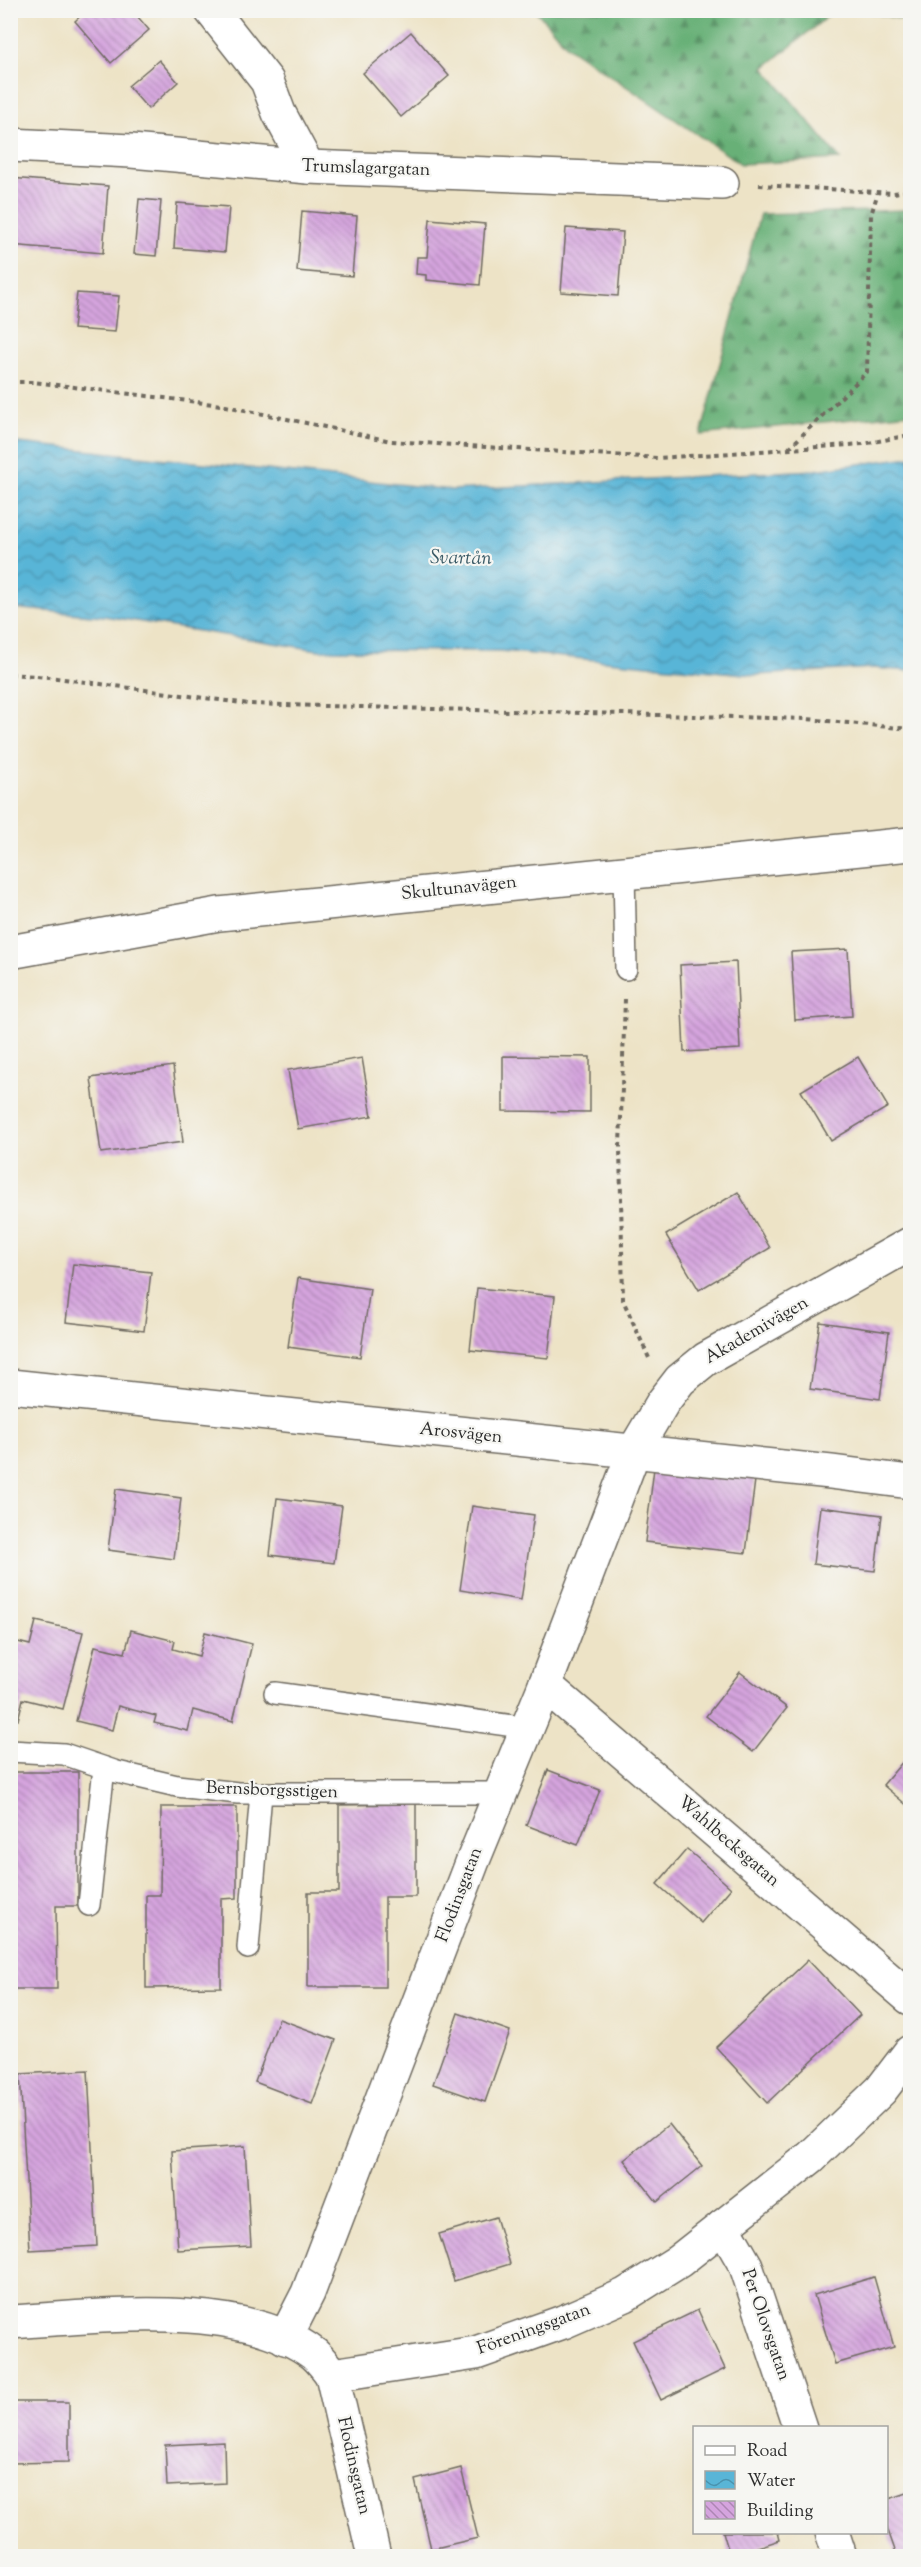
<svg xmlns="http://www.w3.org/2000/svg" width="921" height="2567" font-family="'Sorts Mill Goudy',serif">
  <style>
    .forest { fill: url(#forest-firs); stroke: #496e51; stroke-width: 1.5 }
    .water { fill: url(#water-waves); stroke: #427081; stroke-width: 1.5 }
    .building { fill: url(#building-back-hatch) }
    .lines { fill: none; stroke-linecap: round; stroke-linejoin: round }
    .lane-casing { stroke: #6f6b61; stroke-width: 24 }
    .street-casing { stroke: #6f6b61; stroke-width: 36 }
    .secondary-casing { stroke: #6f6b61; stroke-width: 36 }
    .path { stroke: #6f6b61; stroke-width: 4; stroke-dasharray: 4.5 4.5; stroke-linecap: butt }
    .lane { stroke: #fff; stroke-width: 21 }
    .street { stroke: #fff; stroke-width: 33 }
    .secondary { stroke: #fff; stroke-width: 33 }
    .labels { text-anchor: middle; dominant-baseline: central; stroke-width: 4.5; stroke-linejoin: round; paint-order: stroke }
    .street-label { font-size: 18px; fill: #2b2b2b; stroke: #f6f6f2 }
    .water-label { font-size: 20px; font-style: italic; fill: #3b5b67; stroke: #f6f6f2 }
  </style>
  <defs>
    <pattern id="forest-firs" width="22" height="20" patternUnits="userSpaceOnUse" patternTransform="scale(1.5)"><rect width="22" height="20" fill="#67b077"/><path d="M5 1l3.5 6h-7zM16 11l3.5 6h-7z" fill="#558f62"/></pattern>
    <pattern id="water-waves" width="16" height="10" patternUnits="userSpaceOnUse" patternTransform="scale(1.5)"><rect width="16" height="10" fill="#59b5d7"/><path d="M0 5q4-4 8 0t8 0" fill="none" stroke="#4a93af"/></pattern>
    <pattern id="building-back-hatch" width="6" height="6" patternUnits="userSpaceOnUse" patternTransform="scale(1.5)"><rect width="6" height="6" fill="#d5a4de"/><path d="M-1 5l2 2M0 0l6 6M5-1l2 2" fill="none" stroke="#ad86b4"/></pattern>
  </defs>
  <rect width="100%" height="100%" fill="#f6f6f2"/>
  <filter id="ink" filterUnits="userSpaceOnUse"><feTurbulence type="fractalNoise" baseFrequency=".0167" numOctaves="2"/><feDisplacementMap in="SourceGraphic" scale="12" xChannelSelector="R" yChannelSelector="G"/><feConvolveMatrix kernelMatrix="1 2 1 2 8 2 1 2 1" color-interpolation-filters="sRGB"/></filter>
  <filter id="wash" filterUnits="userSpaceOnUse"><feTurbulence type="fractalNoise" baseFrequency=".008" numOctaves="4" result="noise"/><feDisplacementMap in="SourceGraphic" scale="24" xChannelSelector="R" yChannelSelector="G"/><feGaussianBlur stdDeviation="1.35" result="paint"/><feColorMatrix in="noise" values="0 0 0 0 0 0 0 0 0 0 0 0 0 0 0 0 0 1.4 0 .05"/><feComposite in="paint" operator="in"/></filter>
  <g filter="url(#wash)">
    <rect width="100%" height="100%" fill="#ede3c6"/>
    <!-- forest -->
    <g class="forest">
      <polygon points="536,11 834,11 764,68 840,159 741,164 568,47"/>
      <polygon points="863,11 910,11 910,21"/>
      <polygon points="910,210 910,413 701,435 760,214"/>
    </g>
    <!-- water -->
    <polygon class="water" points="10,442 452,490 815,470 910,457 910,671 873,668 755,675 500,651 318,650 104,616 11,608"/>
    <g id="blocks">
      <!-- building -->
      <g class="building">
        <polygon points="87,10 132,10 149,30 111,63 75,21"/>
        <polygon points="411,32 449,76 401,117 363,73"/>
        <polygon points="159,60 178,82 148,109 128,86"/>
        <polygon points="10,178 108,186 103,253 10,245"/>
        <polygon points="139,199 161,201 156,256 134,254"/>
        <polygon points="177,203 229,207 225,252 174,248"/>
        <polygon points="302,211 357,216 352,276 297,271"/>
        <polygon points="430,219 485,224 480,285 426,280 426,275 416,274 417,257 427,257"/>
        <polygon points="566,228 623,232 618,296 561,292"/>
        <polygon points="77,293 119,296 115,332 73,329"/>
        <polygon points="848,949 852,1016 795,1020 791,952"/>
        <polygon points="736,962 740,1049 684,1052 680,965"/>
        <polygon points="503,1056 590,1057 590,1112 503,1111"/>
        <polygon points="858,1057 888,1107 831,1141 801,1091"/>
        <polygon points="362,1058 372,1116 298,1129 288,1070"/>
        <polygon points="173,1066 183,1142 101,1153 91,1078"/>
        <polygon points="738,1192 770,1248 699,1290 666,1235"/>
        <polygon points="73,1264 151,1272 144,1331 66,1322"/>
        <polygon points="298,1278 370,1289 360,1357 288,1347"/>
        <polygon points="477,1288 555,1296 548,1358 470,1350"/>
        <polygon points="820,1322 889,1332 880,1399 810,1389"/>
        <polygon points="655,1460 756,1472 746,1553 645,1542"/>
        <polygon points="116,1489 181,1498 174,1559 108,1550"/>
        <polygon points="277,1498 342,1506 334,1563 270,1555"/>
        <polygon points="472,1506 534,1515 521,1600 460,1590"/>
        <polygon points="820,1507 882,1515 875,1571 813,1564"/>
        <polygon points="36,1621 83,1632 63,1709 23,1699 18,1720 10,1718 10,1640 30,1645"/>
        <polygon points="131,1630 175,1641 173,1649 199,1656 205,1632 252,1644 233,1721 193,1710 188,1731 154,1723 156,1716 118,1706 112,1730 76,1721 95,1646 125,1653"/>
        <polygon points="740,1672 787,1708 753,1752 706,1716"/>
        <polygon points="910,1753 910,1808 883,1785"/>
        <polygon points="548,1770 600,1790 578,1845 526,1825"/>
        <polygon points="10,1772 78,1772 78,1906 56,1906 57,1989 10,1989"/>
        <polygon points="416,1804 416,1897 385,1897 385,1987 308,1987 308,1892 339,1892 339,1805"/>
        <polygon points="161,1807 237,1807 237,1898 221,1899 221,1987 146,1988 146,1895 160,1895"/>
        <polygon points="687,1849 731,1888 701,1923 657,1884"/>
        <polygon points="808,1960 860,2015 767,2103 716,2047"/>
        <polygon points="458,2013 510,2031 485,2102 433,2084"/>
        <polygon points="279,2019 336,2040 312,2104 255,2082"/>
        <polygon points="88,2070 97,2246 30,2250 20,2074"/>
        <polygon points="669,2124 702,2166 657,2202 624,2160"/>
        <polygon points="245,2146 251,2246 178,2250 172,2151"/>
        <polygon points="496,2217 510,2264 454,2281 439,2234"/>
        <polygon points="874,2277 894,2347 835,2364 814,2295"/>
        <polygon points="698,2310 725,2369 661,2400 633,2341"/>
        <polygon points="10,2402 69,2402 69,2462 10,2463"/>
        <polygon points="224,2442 225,2483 167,2486 165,2445"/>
        <polygon points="461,2468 478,2538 431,2549 415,2480"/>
        <polygon points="910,2492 910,2556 897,2556 886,2525 886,2500"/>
        <polygon points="723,2532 778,2532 780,2540 730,2556"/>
      </g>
    </g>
  </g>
  <g filter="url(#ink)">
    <use href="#blocks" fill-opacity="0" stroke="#6f6b61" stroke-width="1.5"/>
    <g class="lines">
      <!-- lane casing -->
      <g class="lane-casing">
        <g id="lane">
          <polyline points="624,872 626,969"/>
          <polyline points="275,1693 528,1728"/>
          <polyline points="10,1751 64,1754 117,1772 177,1786 238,1793 502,1793"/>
          <polyline points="89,1905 104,1768"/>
          <polyline points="248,1948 261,1793"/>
        </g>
      </g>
      <!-- street casing -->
      <g class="street-casing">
        <g id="street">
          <polyline points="211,10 267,81 279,113 308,167"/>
          <polyline points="10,145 131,151 308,167 722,183"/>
          <polyline points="10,1386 831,1472 910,1482"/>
          <polyline points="545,1685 910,1998"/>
          <polyline points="723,2226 746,2266 800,2428"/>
          <path d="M10,2322C98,2317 241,2298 314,2354C321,2360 327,2368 332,2375L476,2353L563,2322L625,2295L679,2261L811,2157L881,2090L910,2052"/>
          <polyline points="285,2338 308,2293 472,1863 545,1685 634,1451 663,1402 680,1380 706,1359 910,1244"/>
          <polyline points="332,2375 374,2556"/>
          <polyline points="832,2532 840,2556"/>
        </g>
      </g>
      <!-- secondary casing -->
      <g class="secondary-casing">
        <polyline id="secondary" points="10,952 219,914 910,844"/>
      </g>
      <!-- path -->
      <g class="path">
        <polyline points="759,185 893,193 910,191"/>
        <polyline points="10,382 33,382 221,405 391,441 658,458 863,444 910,435"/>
        <polyline points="789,448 867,372 871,215 878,192"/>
        <polyline points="10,674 49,677 249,704 807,719 910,729"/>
        <polyline points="625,999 620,1146 623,1300 649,1358"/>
      </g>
      <!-- lane -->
      <use href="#lane" class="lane"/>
      <!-- street -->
      <use href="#street" class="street"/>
      <!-- secondary -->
      <use href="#secondary" class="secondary"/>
    </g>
  </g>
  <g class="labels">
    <!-- street labels -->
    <g class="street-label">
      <text transform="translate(366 169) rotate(2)">Trumslagargatan</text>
      <text transform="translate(459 889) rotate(-6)">Skultunavägen</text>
      <text transform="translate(757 1331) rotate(-30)">Akademivägen</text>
      <text transform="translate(461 1434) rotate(6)">Arosvägen</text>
      <text transform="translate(272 1791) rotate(2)">Bernsborgsstigen</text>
      <text transform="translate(728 1842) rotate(41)">Wahlbecksgatan</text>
      <text transform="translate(460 1895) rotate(-69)">Flodinsgatan</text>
      <text transform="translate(765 2325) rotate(71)">Per Olovsgatan</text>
      <text transform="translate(534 2330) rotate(-20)">Föreningsgatan</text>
      <text transform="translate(353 2466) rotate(77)">Flodinsgatan</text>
    </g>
    <!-- water labels -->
    <g class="water-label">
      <text transform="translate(461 559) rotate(1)">Svartån</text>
    </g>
  </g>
  <!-- margin -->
  <rect width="921" height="2567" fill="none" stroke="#f6f6f2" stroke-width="36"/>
  <!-- legend -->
  <rect x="693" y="2426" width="195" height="108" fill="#f6f6f2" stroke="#a5a5a2" stroke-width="1.5"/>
  <rect x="705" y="2446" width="30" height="9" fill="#ffffff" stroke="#a5a5a2" stroke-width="1.5"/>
  <text x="747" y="2456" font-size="18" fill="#2b2b2b">Road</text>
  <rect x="705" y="2471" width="30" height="18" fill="url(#water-waves)" stroke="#a5a5a2" stroke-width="1.5"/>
  <text x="747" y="2486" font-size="18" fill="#2b2b2b">Water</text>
  <rect x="705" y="2501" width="30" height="18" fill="url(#building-back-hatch)" stroke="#a5a5a2" stroke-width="1.5"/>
  <text x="747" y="2516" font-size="18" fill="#2b2b2b">Building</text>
</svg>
